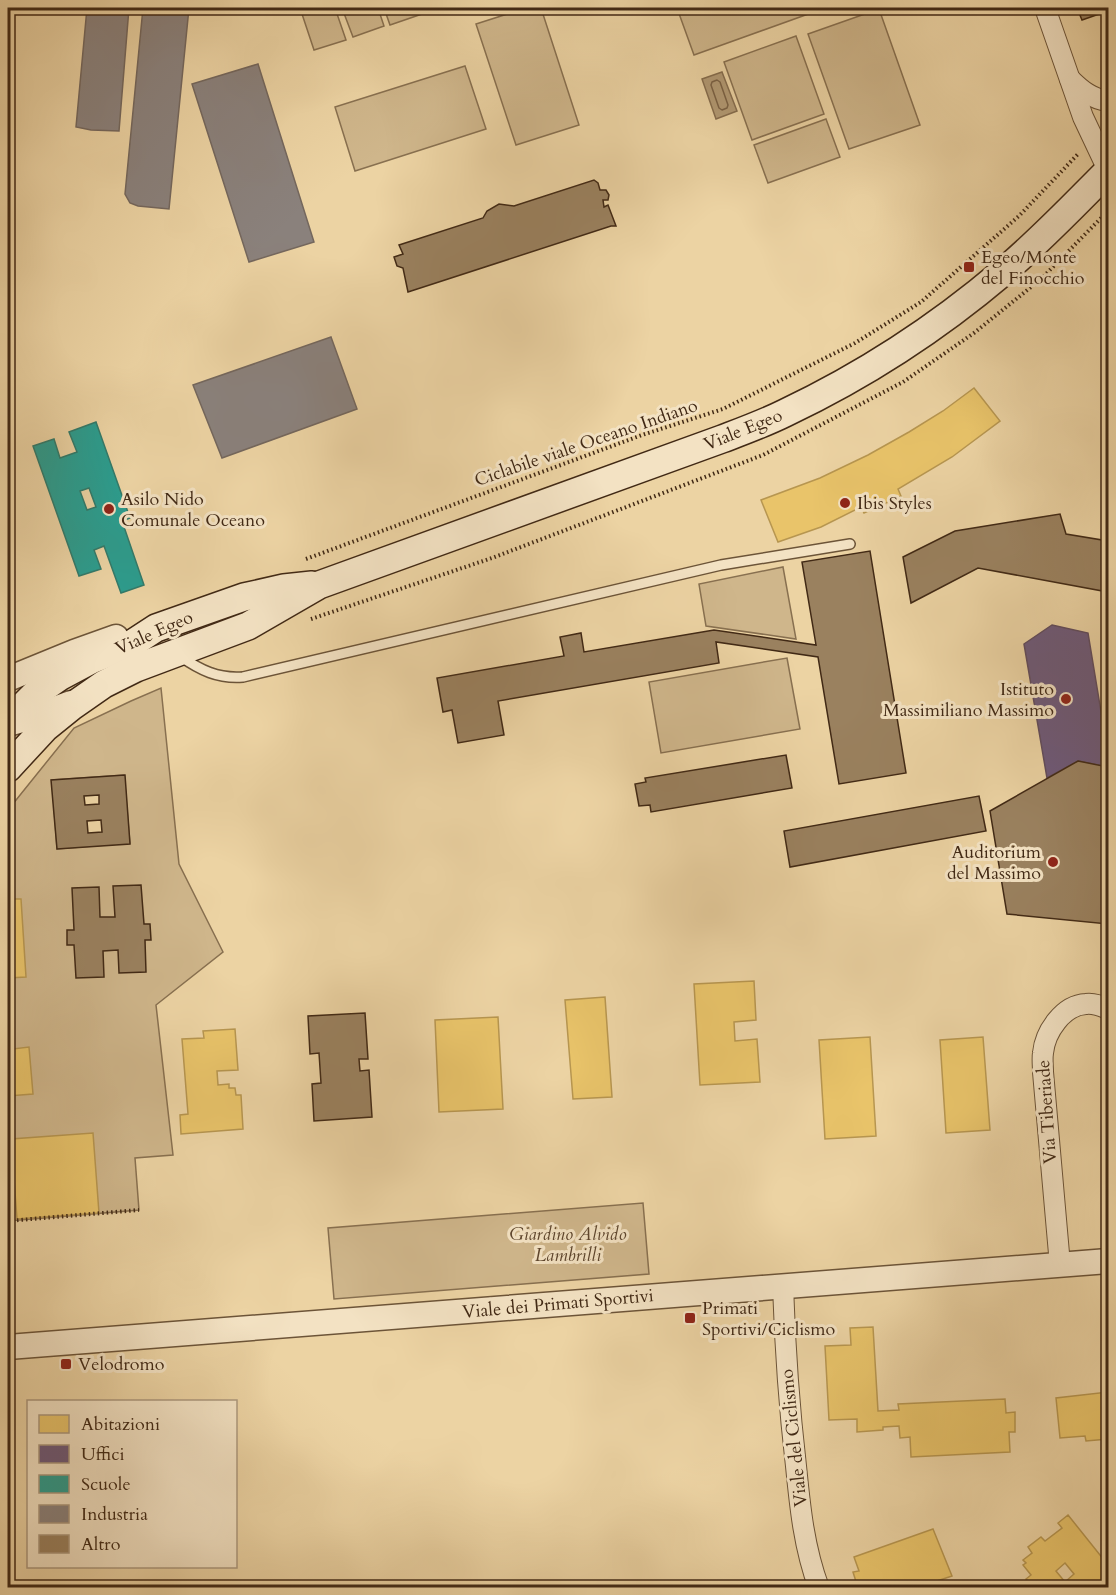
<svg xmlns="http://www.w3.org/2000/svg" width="1116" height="1595" font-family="Cardo,serif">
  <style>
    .green { fill: #cfb68b; stroke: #887050; stroke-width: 1.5; fill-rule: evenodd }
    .water { fill: #b29973; stroke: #856c4d; stroke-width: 1.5 }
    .homes { fill: #e9c46a; stroke: #b79650; stroke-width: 1.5; fill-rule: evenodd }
    .offices { fill: #6d597a; stroke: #604b5c; stroke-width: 1.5 }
    .schools { fill: #2a9d8f; stroke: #317a6a; stroke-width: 1.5; fill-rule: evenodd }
    .industry { fill: #8a817c; stroke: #74675d; stroke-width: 1.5 }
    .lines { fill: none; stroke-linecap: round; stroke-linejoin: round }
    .shore { stroke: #7a6144; stroke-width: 1.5 }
    .building { fill: #9a815f; stroke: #412915; stroke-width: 1.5; fill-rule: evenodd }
    .service-casing { stroke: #6c5438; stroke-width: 12 }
    .minor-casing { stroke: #6c5438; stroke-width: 22 }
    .tertiary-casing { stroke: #6c5438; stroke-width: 27 }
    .secondary-casing { stroke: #412915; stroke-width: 30 }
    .path { stroke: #412915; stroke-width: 4; stroke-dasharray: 1.5 3; stroke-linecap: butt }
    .service { stroke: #f3e2c3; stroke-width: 9 }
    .minor { stroke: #f3e2c3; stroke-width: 20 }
    .tertiary { stroke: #f3e2c3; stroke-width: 24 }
    .secondary { stroke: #f3e2c3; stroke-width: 27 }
    .poi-dot { fill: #8f2418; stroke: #f3e2c3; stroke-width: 2 }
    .labels { text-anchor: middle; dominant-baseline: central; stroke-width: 6; stroke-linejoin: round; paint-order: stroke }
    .poi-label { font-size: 18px; fill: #412915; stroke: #f3e2c3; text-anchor: start }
    .street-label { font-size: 18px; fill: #412915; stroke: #f3e2c3 }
    .park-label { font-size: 18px; font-style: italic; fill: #5d452d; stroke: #f3e2c3 }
  </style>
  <rect width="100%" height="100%" fill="#ecd3a3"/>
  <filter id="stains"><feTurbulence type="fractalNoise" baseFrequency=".00333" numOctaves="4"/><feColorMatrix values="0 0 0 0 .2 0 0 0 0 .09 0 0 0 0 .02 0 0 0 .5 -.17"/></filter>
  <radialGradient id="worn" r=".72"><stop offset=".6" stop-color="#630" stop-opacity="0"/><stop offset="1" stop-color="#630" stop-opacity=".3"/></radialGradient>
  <!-- green -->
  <g class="green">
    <polygon points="300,8 335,8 346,40 314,50"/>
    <polygon points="342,8 378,8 384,26 353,37"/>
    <polygon points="384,8 419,8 422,14 390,25"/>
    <polygon points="526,8 541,8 579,125 516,145 476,24"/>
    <polygon points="677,8 825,8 694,55"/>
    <polygon points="879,9 920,125 849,149 808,34"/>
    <polygon points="796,36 824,114 752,140 724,62"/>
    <polygon points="465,66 486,129 355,171 335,107"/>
    <polygon points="826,119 840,157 768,183 754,145"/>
    <polygon points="783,567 796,639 706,626 699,584"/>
    <polygon points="787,658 800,729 661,753 649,682"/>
    <path d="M161,688L179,864L223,952L156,1005L173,1155L135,1158L139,1210L8,1221V810L74,728L131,701ZM124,775L130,843L57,849L52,780Z"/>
    <polygon points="643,1203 649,1274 334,1299 328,1228"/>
  </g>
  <!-- water -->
  <polygon class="water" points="722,72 737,111 716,119 702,79"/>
  <!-- homes -->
  <g class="homes">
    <polygon points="974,388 1000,421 952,457 898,489 901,496 864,513 861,507 821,527 778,542 761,500 820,478 868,455 909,432 943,411"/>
    <polygon points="8,899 21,899 26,977 8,978"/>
    <polygon points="754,981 756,1020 734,1022 735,1041 757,1039 760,1082 700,1085 694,984"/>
    <polygon points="605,997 612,1097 573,1099 565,1000"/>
    <polygon points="498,1017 503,1109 439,1112 435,1020"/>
    <polygon points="8,1027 11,1027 13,1049 29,1047 33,1094 8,1096"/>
    <polygon points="235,1029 238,1070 217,1071 218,1085 229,1084 229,1088 235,1088 236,1095 241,1095 243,1129 181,1134 180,1115 188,1114 182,1039 204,1038 203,1031"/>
    <polygon points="870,1037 876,1136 825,1139 819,1040"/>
    <polygon points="983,1037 990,1130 946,1133 940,1040"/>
    <polygon points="93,1133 99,1213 17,1219 11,1139"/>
    <polygon points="873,1327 878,1411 899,1410 898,1404 1005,1399 1006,1413 1015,1412 1015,1432 1009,1432 1010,1452 911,1457 910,1437 900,1438 899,1426 883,1427 883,1430 857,1432 857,1419 829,1420 825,1346 851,1345 850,1328"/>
    <polygon points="1108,1392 1108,1439 1086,1441 1085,1436 1060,1438 1056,1398"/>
    <path d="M1068,1515L1108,1565V1588H1034L1026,1579L1031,1575L1023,1565L1026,1563L1023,1560L1032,1553L1028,1547L1041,1537L1045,1541L1062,1528L1058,1523ZM1065,1563L1074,1574L1065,1582L1056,1571Z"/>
    <polygon points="933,1529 952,1576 916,1588 858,1588 853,1572 859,1571 854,1557"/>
  </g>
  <!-- offices -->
  <polygon class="offices" points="1052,625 1088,633 1108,754 1108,767 1078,761 1047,778 1024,644"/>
  <!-- schools -->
  <path class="schools" d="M96,422L130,518L122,521L144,585L121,593L104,546L94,550L101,569L79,576L33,446L54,439L60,458L77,452L69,432ZM89,488L96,507L87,510L80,491Z"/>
  <!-- industry -->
  <g class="industry">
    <polygon points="87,8 129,8 119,131 91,130 76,127"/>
    <polygon points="143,8 189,8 169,209 138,206 130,203 125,194"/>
    <polygon points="258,64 314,242 249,262 192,84"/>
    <polygon points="331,337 357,409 222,458 193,385"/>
  </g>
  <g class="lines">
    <!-- shore -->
    <polygon class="shore" points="717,80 720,82 728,105 727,108 722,110 719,108 711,85 712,82"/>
  </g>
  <!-- building -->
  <g class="building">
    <polygon points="1077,8 1108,8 1108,11 1082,20"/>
    <polygon points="594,180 598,183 600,190 606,190 609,195 608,200 603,200 604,207 608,205 616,226 611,226 408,292 403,268 397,266 394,257 403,254 399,245 483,218 487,211 499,204 514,206"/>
    <polygon points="1060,514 1066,534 1108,541 1108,592 978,568 911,603 903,557 955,531"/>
    <polygon points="870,551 906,773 839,784 818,657 716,642 719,663 498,701 504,735 458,743 452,710 443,712 437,678 564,656 560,637 581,633 584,652 714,630 816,645 802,562"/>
    <polygon points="786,755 792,788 651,812 650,805 639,806 635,784 646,782 645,778"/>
    <polygon points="1078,761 1108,767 1108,924 1007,914 990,811"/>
    <path d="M125,775L130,844L57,849L51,780ZM99,795V804L85,805L84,796ZM101,820L102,832L88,833L87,821Z"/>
    <polygon points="979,796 986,831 790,867 784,831"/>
    <polygon points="141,885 144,924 150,924 151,940 145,940 146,972 119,973 118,950 103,951 104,977 76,978 74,945 67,945 67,930 74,930 72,888 99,887 100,917 115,917 113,886"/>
    <polygon points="365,1013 368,1059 359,1059 360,1071 369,1070 372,1117 314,1121 312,1084 321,1083 319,1053 310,1054 308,1016"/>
  </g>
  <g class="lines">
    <!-- service casing -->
    <g class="service-casing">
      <path id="service" d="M180,656C200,670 218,679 243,677L721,565L850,544"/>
    </g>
    <!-- minor casing -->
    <g class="minor-casing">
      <g id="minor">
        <polyline points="1045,8 1083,117 1108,170"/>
        <path d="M1070,79C1081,90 1092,99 1108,101"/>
        <path d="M1060,1265L1043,1072C1043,1066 1042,1059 1043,1053C1045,1032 1063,1005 1086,1004C1094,1003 1101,1006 1108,1009"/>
        <path d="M783,1286C785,1346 789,1406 796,1466C800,1507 804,1548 819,1588"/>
      </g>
    </g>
    <!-- tertiary casing -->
    <g class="tertiary-casing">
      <g id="tertiary">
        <polyline points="8,679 74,652 116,637"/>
        <polyline points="8,724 33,717 71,703"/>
        <polyline points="8,1347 1108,1261"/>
      </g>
    </g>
    <!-- secondary casing -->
    <g class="secondary-casing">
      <g id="secondary">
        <polyline points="8,721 35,694 61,676 91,660 133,643 156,628 244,597 284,588 312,585"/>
        <path d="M8,768L45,728L71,707L104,684L136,668L248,626L319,585L722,439C743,431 765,423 785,413C863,376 937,328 1003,272C1040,241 1074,205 1108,171"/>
      </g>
    </g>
    <!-- path -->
    <g class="path">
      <polyline points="306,559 642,435 723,409 855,343 921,302 1019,216 1079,153"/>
      <polyline points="311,619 492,558 763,455 903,382 974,333 1041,279 1108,211"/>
      <polyline points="8,1221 139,1210"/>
    </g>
    <!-- service -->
    <use href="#service" class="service"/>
    <!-- minor -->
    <use href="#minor" class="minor"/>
    <!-- tertiary -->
    <use href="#tertiary" class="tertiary"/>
    <!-- secondary -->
    <use href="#secondary" class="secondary"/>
  </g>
  <!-- markers -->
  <g class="poi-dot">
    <rect x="963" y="261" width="12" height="12" rx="3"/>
    <circle cx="845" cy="503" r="6"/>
    <circle cx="109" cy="509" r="6"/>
    <circle cx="1066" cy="699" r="6"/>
    <circle cx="1053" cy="862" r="6"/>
    <rect x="684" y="1312" width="12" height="12" rx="3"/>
    <rect x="60" y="1358" width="12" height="12" rx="3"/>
  </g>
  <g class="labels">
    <!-- poi labels -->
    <g class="poi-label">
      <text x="981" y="257">Egeo/Monte<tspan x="981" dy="21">del Finocchio</tspan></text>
      <text x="121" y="499">Asilo Nido<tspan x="121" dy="21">Comunale Oceano</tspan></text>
      <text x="857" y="503">Ibis Styles</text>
      <text x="1054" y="689" text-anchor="end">Istituto<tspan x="1054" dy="21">Massimiliano Massimo</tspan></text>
      <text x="1041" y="852" text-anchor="end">Auditorium<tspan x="1041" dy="21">del Massimo</tspan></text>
      <text x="702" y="1308">Primati<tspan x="702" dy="21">Sportivi/Ciclismo</tspan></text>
      <text x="78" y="1364">Velodromo</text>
    </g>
    <!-- street labels -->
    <g class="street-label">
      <text transform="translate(743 430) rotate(-22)">Viale Egeo</text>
      <text transform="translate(586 443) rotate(-19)">Ciclabile viale Oceano Indiano</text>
      <text transform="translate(154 633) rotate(-24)">Viale Egeo</text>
      <text transform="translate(1047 1112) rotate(-94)">Via Tiberiade</text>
      <text transform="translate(558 1304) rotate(-5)">Viale dei Primati Sportivi</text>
      <text transform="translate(794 1438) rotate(-96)">Viale del Ciclismo</text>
    </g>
    <!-- park labels -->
    <g class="park-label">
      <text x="568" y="1234">Giardino Alvido<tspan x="568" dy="21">Lambrilli</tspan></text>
    </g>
  </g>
  <!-- margin -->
  <rect width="1116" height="1595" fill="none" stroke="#ecd3a3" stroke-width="30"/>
  <rect x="9" y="9" width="1098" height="1577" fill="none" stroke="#412915" stroke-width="3"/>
  <rect x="15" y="15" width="1086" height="1565" fill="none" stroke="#412915" stroke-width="1.5"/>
  <!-- legend -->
  <rect x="27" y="1400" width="210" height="168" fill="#f3e2c3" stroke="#ac987d" stroke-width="1.5"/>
  <rect x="39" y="1415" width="30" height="18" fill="#e9c46a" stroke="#ac987d" stroke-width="1.5"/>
  <text x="81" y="1430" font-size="18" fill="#412915">Abitazioni</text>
  <rect x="39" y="1445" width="30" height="18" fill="#6d597a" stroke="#ac987d" stroke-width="1.5"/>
  <text x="81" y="1460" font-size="18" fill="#412915">Uffici</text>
  <rect x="39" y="1475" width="30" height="18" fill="#2a9d8f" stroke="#ac987d" stroke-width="1.5"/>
  <text x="81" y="1490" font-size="18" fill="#412915">Scuole</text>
  <rect x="39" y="1505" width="30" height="18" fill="#8a817c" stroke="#ac987d" stroke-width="1.5"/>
  <text x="81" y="1520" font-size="18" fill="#412915">Industria</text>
  <rect x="39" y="1535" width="30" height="18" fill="#9a815f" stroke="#ac987d" stroke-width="1.5"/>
  <text x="81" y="1550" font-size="18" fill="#412915">Altro</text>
  <rect width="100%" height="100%" filter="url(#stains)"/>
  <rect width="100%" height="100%" fill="url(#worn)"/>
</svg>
